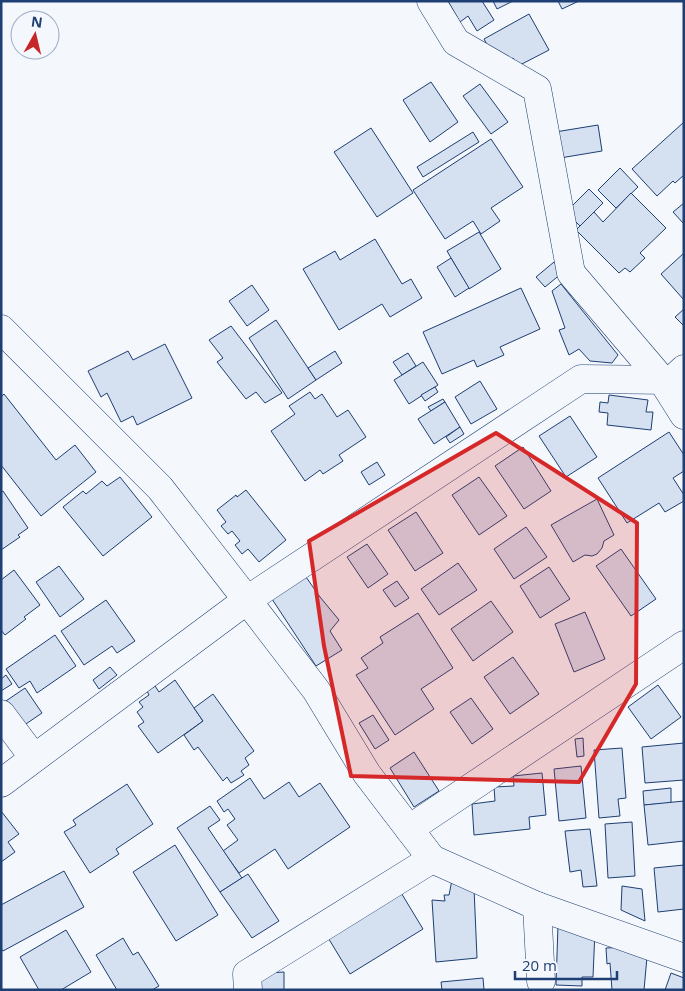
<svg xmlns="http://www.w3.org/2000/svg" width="685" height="991" font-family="'Open Sans',sans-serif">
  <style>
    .building { fill: #d5e0f0; stroke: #1d3f73 }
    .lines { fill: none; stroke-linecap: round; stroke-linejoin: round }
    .minor-casing { stroke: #1d3f73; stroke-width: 29 }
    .minor { stroke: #f4f7fb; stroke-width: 28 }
    .marked { fill: #d62828; fill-opacity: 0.2; stroke: #d62828; stroke-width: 4; stroke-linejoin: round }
  </style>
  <rect width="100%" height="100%" fill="#f4f7fb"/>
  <!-- building -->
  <g class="building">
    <polygon points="448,1 482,1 494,20 477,31 468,16 460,22"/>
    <polygon points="493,1 513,1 497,9"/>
    <polygon points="558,1 579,1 562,9"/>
    <polygon points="529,14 549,50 518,66 513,58 504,63 492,54 484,39"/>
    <polygon points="431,82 458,122 430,142 403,100"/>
    <polygon points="480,84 508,122 491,134 463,96"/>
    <polygon points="684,122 684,175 675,183 673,181 657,196 632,169"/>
    <polygon points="598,125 602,151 554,159 549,133"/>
    <polygon points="371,128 413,193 377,217 334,152"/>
    <polygon points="473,132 479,142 423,177 417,167"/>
    <polygon points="491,139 523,187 491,208 500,221 481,234 473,221 445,239 413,190"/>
    <polygon points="620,168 638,187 616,208 598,190"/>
    <polygon points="589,189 603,203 580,226 566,212"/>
    <polygon points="631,193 666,228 640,253 645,258 630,272 625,268 619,273 576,230 594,212 603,222"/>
    <polygon points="684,203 684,224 673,212"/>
    <polygon points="479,232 501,269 469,289 447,251"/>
    <polygon points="375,239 402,284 411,279 422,298 390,317 382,304 339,330 303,269 335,251 340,260"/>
    <polygon points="684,253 684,300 661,274"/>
    <polygon points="451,258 469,288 455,297 437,267"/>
    <polygon points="554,262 562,273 545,287 536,277"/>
    <polygon points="561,284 618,355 612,363 590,361 579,349 569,355 559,330 565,328 552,291"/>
    <polygon points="252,285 269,310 247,326 229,301"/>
    <polygon points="521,288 540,329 500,347 504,355 477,367 474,360 442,374 423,332"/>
    <polygon points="684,309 684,326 675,317"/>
    <polygon points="276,320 316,380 288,399 249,338"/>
    <polygon points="231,326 282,393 265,403 256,392 246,399 217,362 223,358 209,340"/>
    <polygon points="165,344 192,398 137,425 133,416 121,422 107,393 101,397 88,371 128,351 133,360"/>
    <polygon points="335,351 342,363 316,380 308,368"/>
    <polygon points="408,353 416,366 402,375 393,362"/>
    <polygon points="423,362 438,385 409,404 394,380"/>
    <polygon points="480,381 497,409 471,424 455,397"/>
    <polygon points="435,387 438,392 425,401 421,395"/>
    <polygon points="310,392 315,399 322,394 337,417 348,410 366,437 339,455 343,461 323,474 320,470 305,481 271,431 295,414 289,406"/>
    <polygon points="4,394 56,460 75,445 96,472 41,516 1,465 1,397"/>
    <polygon points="609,395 648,400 646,412 653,412 651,430 607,425 608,413 599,412 600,402 608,403"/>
    <polygon points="443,399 445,402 431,411 428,407"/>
    <polygon points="445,402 460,427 434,444 418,419"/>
    <polygon points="570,416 597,457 566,477 539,436"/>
    <polygon points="460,427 464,434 450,443 446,437"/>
    <polygon points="669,432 684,455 684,471 673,478 684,495 684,501 665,512 659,503 627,523 598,478"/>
    <polygon points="523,447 551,491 524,509 495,466"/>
    <polygon points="377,462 385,475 369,485 361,472"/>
    <polygon points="120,477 152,517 103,556 63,507 83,491 86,494 102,481 107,486"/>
    <polygon points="479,477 507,516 479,535 452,495"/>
    <polygon points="246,490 286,540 259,562 248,549 242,554 235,545 240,541 232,531 228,534 221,526 226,522 217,510 236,495 237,497"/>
    <polygon points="3,491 28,528 18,535 20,537 1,550 1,492"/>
    <polygon points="597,499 614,535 604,541 602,548 597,554 592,556 585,555 573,562 551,525"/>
    <polygon points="416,512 443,553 415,571 388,530"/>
    <polygon points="526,527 547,557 514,579 494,549"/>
    <polygon points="367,544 388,574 368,588 347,557"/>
    <polygon points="621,549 656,599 631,616 596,566"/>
    <polygon points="458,563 477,590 439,615 421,589"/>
    <polygon points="59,566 84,599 60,617 36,582"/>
    <polygon points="549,567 570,599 540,618 520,586"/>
    <polygon points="14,570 40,605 24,617 26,619 5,635 1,630 1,580"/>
    <polygon points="306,577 320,597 339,620 330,631 342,650 316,666 272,599"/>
    <polygon points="397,581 409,598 395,607 383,590"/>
    <polygon points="106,600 135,641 117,653 112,646 84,665 61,631"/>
    <polygon points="491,601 513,632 473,661 451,629"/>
    <polygon points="585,612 605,659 574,672 555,624"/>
    <polygon points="418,613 453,668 421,689 434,709 395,735 356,675 368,668 361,658 383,643 380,637"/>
    <polygon points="55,635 76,666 37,693 30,681 19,688 6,669"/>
    <polygon points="513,657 539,694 510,714 484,677"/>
    <polygon points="110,667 117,675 99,689 93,680"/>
    <polygon points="6,675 12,684 1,691 1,679"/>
    <polygon points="175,680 203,721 158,753 138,726 144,722 137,712 143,707 139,702 149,695 147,691 155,686 159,692"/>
    <polygon points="658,685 681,717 651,739 628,707"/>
    <polygon points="25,688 42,713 20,728 3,703"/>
    <polygon points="213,694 254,751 245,758 249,765 241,771 244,775 231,783 227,777 223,781 198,747 194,750 184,735 203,721 194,708"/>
    <polygon points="471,698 493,729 472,744 450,712"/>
    <polygon points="373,715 389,740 375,749 359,723"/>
    <polygon points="583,738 584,756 577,757 575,739"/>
    <polygon points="684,743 684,780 645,783 642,747"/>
    <polygon points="622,748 626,798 618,799 620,816 599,818 594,750"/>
    <polygon points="414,752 439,791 414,807 390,768"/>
    <polygon points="581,766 586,818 559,821 554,769"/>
    <polygon points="542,773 546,815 529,817 530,829 474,835 472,804 495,801 494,787 514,786 513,776"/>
    <polygon points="250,778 264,799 289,782 299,797 320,783 350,827 288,869 275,849 239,873 223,851 238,840 227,825 235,819 228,809 224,812 217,801"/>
    <polygon points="127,784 153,824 116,849 119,854 90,873 64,832 76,825 73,820"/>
    <polygon points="671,788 671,803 644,805 643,791"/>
    <polygon points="684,801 684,841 648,845 644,805"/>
    <polygon points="210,806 220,820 208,828 242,878 220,892 177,828"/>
    <polygon points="1,811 19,834 8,842 15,852 1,862"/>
    <polygon points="632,822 635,876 608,878 605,824"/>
    <polygon points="590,829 597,886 583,887 581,870 570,872 565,831"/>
    <polygon points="175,845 218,915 176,941 133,872"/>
    <polygon points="684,865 684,909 658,912 654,868"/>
    <polygon points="64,871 84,907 3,951 1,948 1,905"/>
    <polygon points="248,874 279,921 252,938 220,892"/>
    <polygon points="452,880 474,888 477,958 436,962 432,900 445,901 444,895 449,895"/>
    <polygon points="622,886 642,889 645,921 621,910"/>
    <polygon points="400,891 423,929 350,974 327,936"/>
    <polygon points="558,925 595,930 593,977 582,977 582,986 556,985"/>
    <polygon points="66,930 91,972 61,990 39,990 20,957"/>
    <polygon points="123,938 133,955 138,952 159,986 152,990 117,990 96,955"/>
    <polygon points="627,947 647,957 644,990 612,990 610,963 607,964 606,948"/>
    <polygon points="284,972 284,990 257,990 258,977 266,973"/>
    <polygon points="671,973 684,978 684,990 665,990"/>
    <polygon points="483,978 484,990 442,990 441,982"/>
  </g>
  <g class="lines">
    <!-- minor casing -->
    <g class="minor-casing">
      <g id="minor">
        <polyline points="431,1 456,42 537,89 571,273 662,380 684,415"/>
        <polyline points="1,329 160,488 247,600 316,690 367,774 432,859 537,906 684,958"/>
        <polyline points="1,714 34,758"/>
        <polyline points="1,783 247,600 581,379 672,380 684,369"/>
        <polyline points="409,829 684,645"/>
        <polyline points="537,906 541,981"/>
        <polyline points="248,990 247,974 432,859"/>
      </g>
    </g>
    <!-- minor -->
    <use href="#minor" class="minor"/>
  </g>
  <!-- marked area -->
  <path class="marked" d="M496,433L637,523L636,684L579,782L351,776L324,646L309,541Z"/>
  <!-- border -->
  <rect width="685" height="991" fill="none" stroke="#1d3f73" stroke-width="5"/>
  <!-- north arrow -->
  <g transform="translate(35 35) rotate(8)"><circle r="24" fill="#f4f7fb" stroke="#9eadc5"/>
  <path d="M0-4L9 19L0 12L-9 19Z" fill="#c62828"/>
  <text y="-8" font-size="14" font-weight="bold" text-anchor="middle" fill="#1d3f73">N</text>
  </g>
  <!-- scale -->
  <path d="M515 971v8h102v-8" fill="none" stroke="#1d3f73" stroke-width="2.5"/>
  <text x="522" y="971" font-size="15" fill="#1d3f73" stroke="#f4f7fb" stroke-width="4" paint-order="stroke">20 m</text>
</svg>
